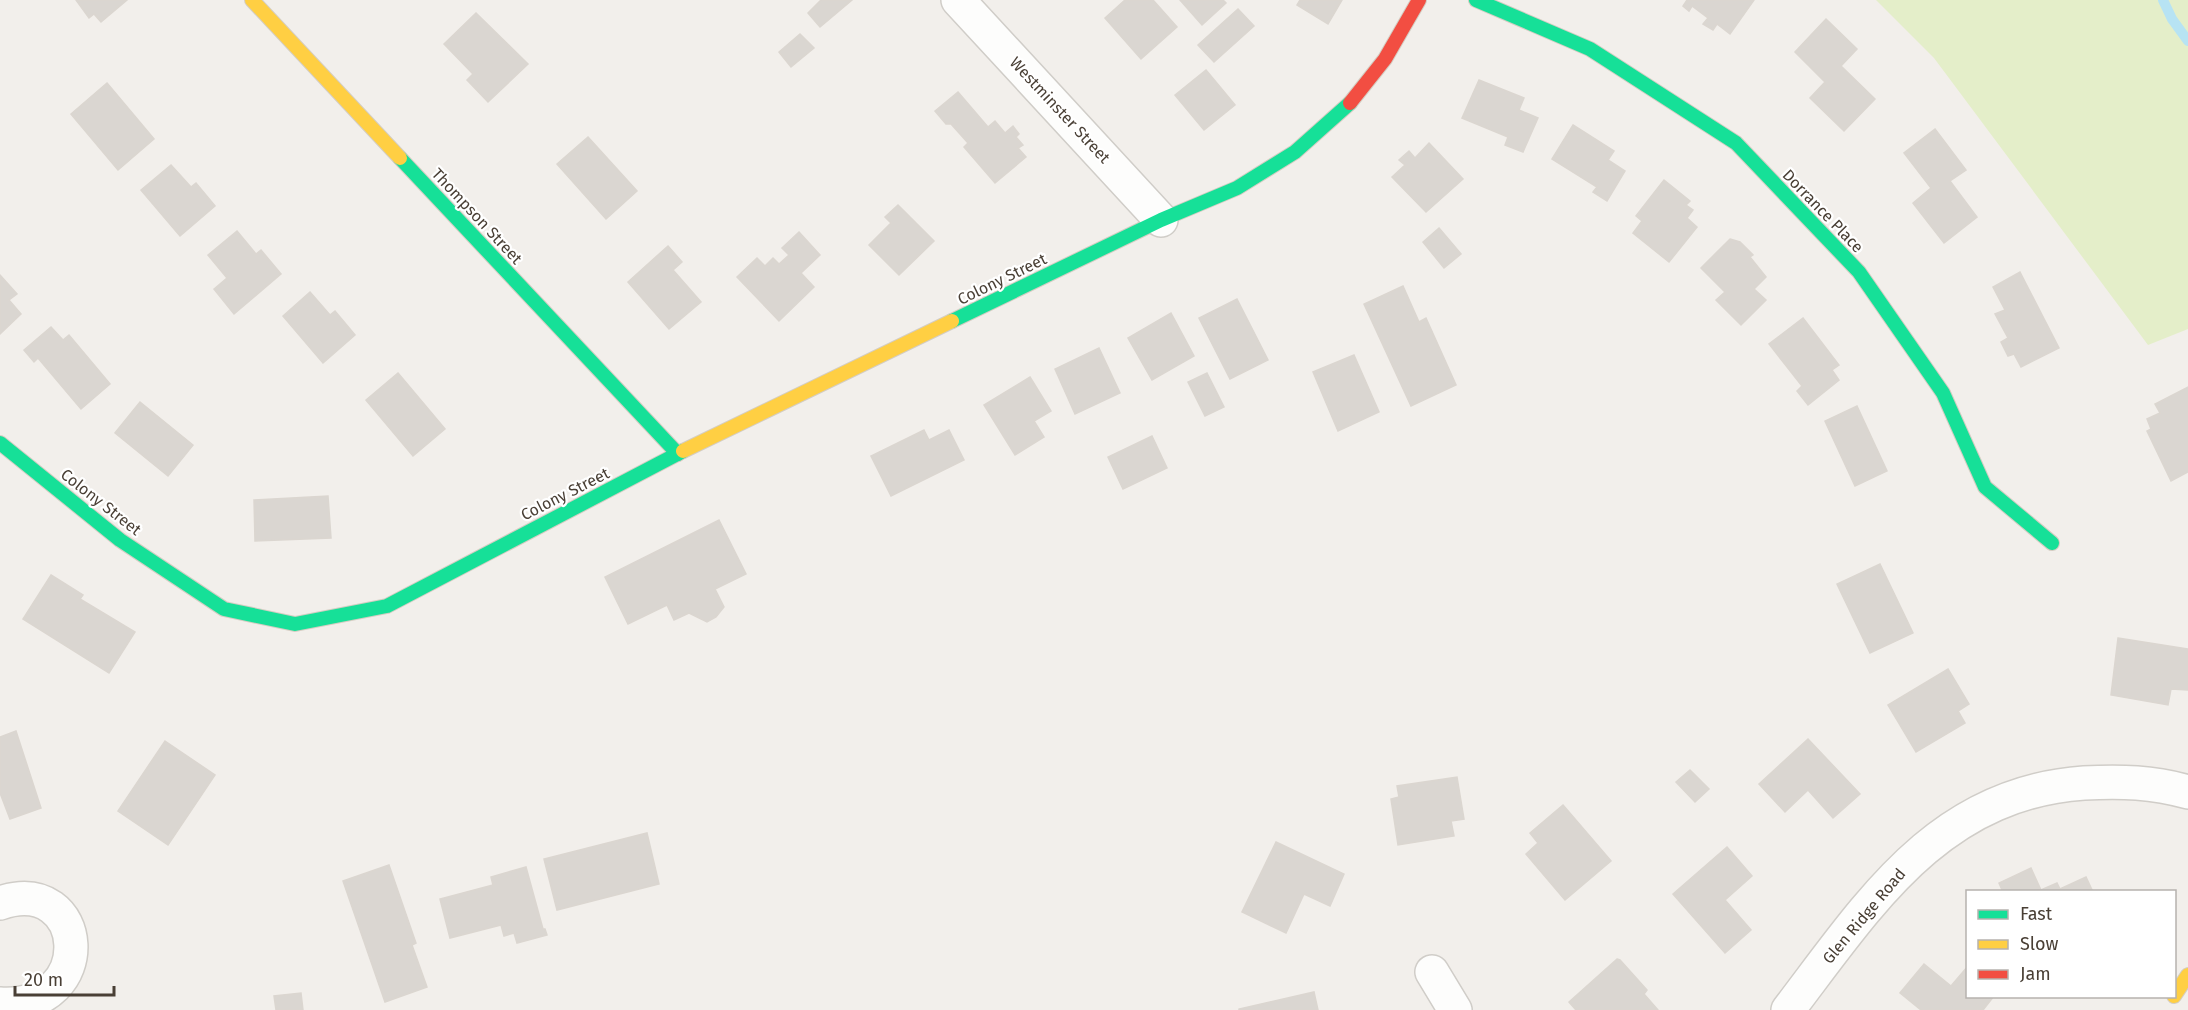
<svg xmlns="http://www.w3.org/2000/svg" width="2188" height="1010" font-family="'Fira Sans',sans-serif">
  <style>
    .green { fill: #e4eec9 }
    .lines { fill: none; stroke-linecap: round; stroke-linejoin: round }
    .stream { stroke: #b7e3f3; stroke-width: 10 }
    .building { fill: #dad6d1; stroke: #dbd6d0; stroke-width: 1.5 }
    .street-casing { stroke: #d0cdc8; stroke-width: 36 }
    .fast-casing { stroke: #d4cdc2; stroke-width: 16 }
    .slow-casing { stroke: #d4cdc2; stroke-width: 16 }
    .jam-casing { stroke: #d4cdc2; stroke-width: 16 }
    .street { stroke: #fdfdfc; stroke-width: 33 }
    .fast { stroke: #16e098; stroke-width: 14 }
    .slow { stroke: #ffcf43; stroke-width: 14 }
    .jam { stroke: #f24e42; stroke-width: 14 }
    .labels { text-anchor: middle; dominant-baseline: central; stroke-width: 4.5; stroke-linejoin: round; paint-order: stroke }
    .street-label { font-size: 16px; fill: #493f35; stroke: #fff }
  </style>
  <rect width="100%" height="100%" fill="#f2efeb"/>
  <!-- green -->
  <polygon class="green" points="1876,0 2188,0 2188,329 2148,345 1934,58"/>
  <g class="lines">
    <!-- stream -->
    <polyline class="stream" points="2163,0 2172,19 2188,41"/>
  </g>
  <!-- building -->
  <g class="building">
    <polygon points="76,0 127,0 101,22 94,14 89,18"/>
    <polygon points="821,0 852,0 820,27 808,13"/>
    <polygon points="1125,0 1153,0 1177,27 1141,59 1105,18"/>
    <polygon points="1180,0 1223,0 1226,3 1202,25"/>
    <polygon points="1300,0 1342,0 1328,24 1297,5"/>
    <polygon points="1687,0 1754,0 1730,34 1717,24 1713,30 1703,24 1708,18 1692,6 1689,11 1683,6"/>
    <polygon points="1238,9 1254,26 1214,62 1198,45"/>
    <polygon points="476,13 528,64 488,102 467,80 473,74 444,44"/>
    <polygon points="1826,19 1857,49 1841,66 1875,99 1844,131 1810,98 1825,82 1795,52"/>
    <polygon points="800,34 814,48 791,67 779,52"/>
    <polygon points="1206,70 1235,105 1204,130 1175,95"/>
    <polygon points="1479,80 1524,98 1519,110 1538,118 1523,152 1505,145 1508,137 1462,118"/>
    <polygon points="107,83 154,139 118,170 71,114"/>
    <polygon points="958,92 988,127 995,121 1005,133 1013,126 1019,134 1016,137 1023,145 1018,148 1026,157 995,183 964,147 968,143 951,124 946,124 935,111"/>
    <polygon points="1573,125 1614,151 1608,160 1625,171 1607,201 1593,192 1597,187 1552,159"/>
    <polygon points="1935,129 1966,170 1950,181 1977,217 1944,243 1913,203 1931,188 1904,153"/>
    <polygon points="588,137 637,191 606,219 557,164"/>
    <polygon points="1429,143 1463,179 1426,212 1392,177 1405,165 1399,160 1409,151 1415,158"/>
    <polygon points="171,165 191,187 196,183 215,206 180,236 141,190"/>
    <polygon points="1664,180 1690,201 1686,205 1693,210 1687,218 1697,227 1669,262 1633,233 1642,221 1636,216"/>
    <polygon points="898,205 934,241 899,275 869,245 891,223 885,217"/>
    <polygon points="1439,228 1461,254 1444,268 1423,242"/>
    <polygon points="237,231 256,254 261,250 281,274 234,314 214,289 227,278 208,255"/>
    <polygon points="799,232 820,255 801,273 814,287 779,321 737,277 757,258 765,266 773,258 779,264 789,255 782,248"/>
    <polygon points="1730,239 1740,242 1753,255 1750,257 1766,277 1754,289 1766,300 1741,325 1716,300 1725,292 1701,268"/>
    <polygon points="668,246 682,262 673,270 701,302 669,329 628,282"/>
    <polygon points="2020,272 2059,348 2021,367 2014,354 2008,356 2001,342 2008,338 1995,314 2005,310 1993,287"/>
    <polygon points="0,275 17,294 9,300 21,314 0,334"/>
    <polygon points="1403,286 1419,322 1426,318 1456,385 1411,406 1364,304"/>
    <polygon points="310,292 330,315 335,311 355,335 323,363 283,316"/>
    <polygon points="1237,299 1268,360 1230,379 1199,318"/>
    <polygon points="1171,313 1194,356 1152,380 1128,338"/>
    <polygon points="1803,318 1839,365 1832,370 1839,380 1808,405 1797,391 1802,386 1769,344"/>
    <polygon points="51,327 63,340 69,335 110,384 81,409 38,358 34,362 24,350"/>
    <polygon points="1099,348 1120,393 1075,414 1055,369"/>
    <polygon points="1354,355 1379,412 1338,431 1313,372"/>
    <polygon points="398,373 445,429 413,456 366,400"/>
    <polygon points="1207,373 1224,407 1205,416 1188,382"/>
    <polygon points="1030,377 1051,411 1034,421 1044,437 1015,455 984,405"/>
    <polygon points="2188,387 2188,472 2171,481 2147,431 2151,429 2147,419 2160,413 2155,404"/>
    <polygon points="140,402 193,445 168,476 115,433"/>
    <polygon points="1857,406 1887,471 1855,486 1825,421"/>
    <polygon points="924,430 929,440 949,430 964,460 891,496 871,456"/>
    <polygon points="1152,436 1167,468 1123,489 1108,457"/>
    <polygon points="328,496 331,538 255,541 254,500"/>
    <polygon points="719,520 746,574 715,589 724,607 716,617 707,622 689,613 674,620 667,605 628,624 605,577"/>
    <polygon points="1880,564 1913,633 1870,653 1837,584"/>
    <polygon points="51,575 83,595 80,599 135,632 109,673 23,619"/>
    <polygon points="2118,638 2188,649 2188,690 2171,689 2168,705 2111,695"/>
    <polygon points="1948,669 1969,704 1958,711 1965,723 1916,752 1888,705"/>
    <polygon points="16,731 41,808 10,819 0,793 0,737"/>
    <polygon points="1808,739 1860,794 1833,818 1808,790 1785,812 1759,784"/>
    <polygon points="165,741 215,775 168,845 118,811"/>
    <polygon points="1690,770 1709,789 1695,802 1676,782"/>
    <polygon points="1457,777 1464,819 1451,821 1454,836 1398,845 1391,799 1399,797 1397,786"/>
    <polygon points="1563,805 1611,861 1565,900 1526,854 1538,843 1530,833"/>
    <polygon points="647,833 659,884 557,910 544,859"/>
    <polygon points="1276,842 1344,874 1330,906 1304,894 1286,933 1242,912"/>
    <polygon points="1727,847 1752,876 1725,900 1751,930 1725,953 1673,894"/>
    <polygon points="389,865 416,943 412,945 427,987 385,1002 343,881"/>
    <polygon points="526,867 543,929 545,929 547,935 517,943 514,933 504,936 501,925 450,938 440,899 493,885 491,877"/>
    <polygon points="2031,868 2041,890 2057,883 2060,889 2086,877 2093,892 2003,892 1999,883"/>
    <polygon points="1617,959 1620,960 1647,990 1644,994 1658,1010 1576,1010 1569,1002"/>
    <polygon points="1924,964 1951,986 1968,966 1968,996 1994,996 1983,1010 1921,1010 1900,993"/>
    <polygon points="1314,992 1318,1010 1239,1010 1239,1009"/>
    <polygon points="301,993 303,1010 276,1010 274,996"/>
  </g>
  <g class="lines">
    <!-- street casing -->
    <g class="street-casing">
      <g id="street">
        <polyline points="958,0 1161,220"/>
        <path d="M0,903C89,873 100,1010 0,1004"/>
        <polyline points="1432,972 1455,1010"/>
        <path d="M1788,1010C1869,904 1938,793 2084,783C2121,781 2153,782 2188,792"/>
      </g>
    </g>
    <!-- fast casing -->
    <g class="fast-casing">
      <g id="fast">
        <polyline points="1476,0 1590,49 1736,143 1859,272 1943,393 1985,487 2052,543"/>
        <polyline points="400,158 678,454"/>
        <polyline points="952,321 1161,220 1237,188 1295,152 1350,103"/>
        <polyline points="0,443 120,540 224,609 295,624 387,606 683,451"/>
      </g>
    </g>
    <!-- slow casing -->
    <g class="slow-casing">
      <g id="slow">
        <polyline points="252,0 400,158"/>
        <polyline points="683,451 952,321"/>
        <polyline points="2174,996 2188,975"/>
      </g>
    </g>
    <!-- jam casing -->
    <g class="jam-casing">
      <polyline id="jam" points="1350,103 1385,59 1419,0"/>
    </g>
    <!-- street -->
    <use href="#street" class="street"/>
    <!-- fast -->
    <use href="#fast" class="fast"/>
    <!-- slow -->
    <use href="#slow" class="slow"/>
    <!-- jam -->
    <use href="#jam" class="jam"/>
  </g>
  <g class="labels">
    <!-- street labels -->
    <g class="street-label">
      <text transform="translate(1060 110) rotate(47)">Westminster Street</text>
      <text transform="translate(1823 211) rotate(46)">Dorrance Place</text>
      <text transform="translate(477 216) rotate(47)">Thompson Street</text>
      <text transform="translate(1002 279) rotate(-26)">Colony Street</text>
      <text transform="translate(565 494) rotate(-27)">Colony Street</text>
      <text transform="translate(101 502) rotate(38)">Colony Street</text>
      <text transform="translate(1864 916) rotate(-50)">Glen Ridge Road</text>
    </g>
  </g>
  <!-- legend -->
  <rect x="1966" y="890" width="210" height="108" fill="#ffffff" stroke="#b6b2ae" stroke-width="1.5"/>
  <rect x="1978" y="910" width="30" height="9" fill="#16e098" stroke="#b6b2ae" stroke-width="1.5"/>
  <text x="2020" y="920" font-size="18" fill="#493f35">Fast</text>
  <rect x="1978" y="940" width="30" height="9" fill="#ffcf43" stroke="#b6b2ae" stroke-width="1.5"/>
  <text x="2020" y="950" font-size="18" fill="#493f35">Slow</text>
  <rect x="1978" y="970" width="30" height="9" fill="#f24e42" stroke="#b6b2ae" stroke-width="1.5"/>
  <text x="2020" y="980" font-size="18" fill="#493f35">Jam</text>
  <!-- scale -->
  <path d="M15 986v9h99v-9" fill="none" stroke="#493f35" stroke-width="3"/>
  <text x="24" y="986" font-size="18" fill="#493f35" stroke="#ffffff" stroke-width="4.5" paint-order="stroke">20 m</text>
</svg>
